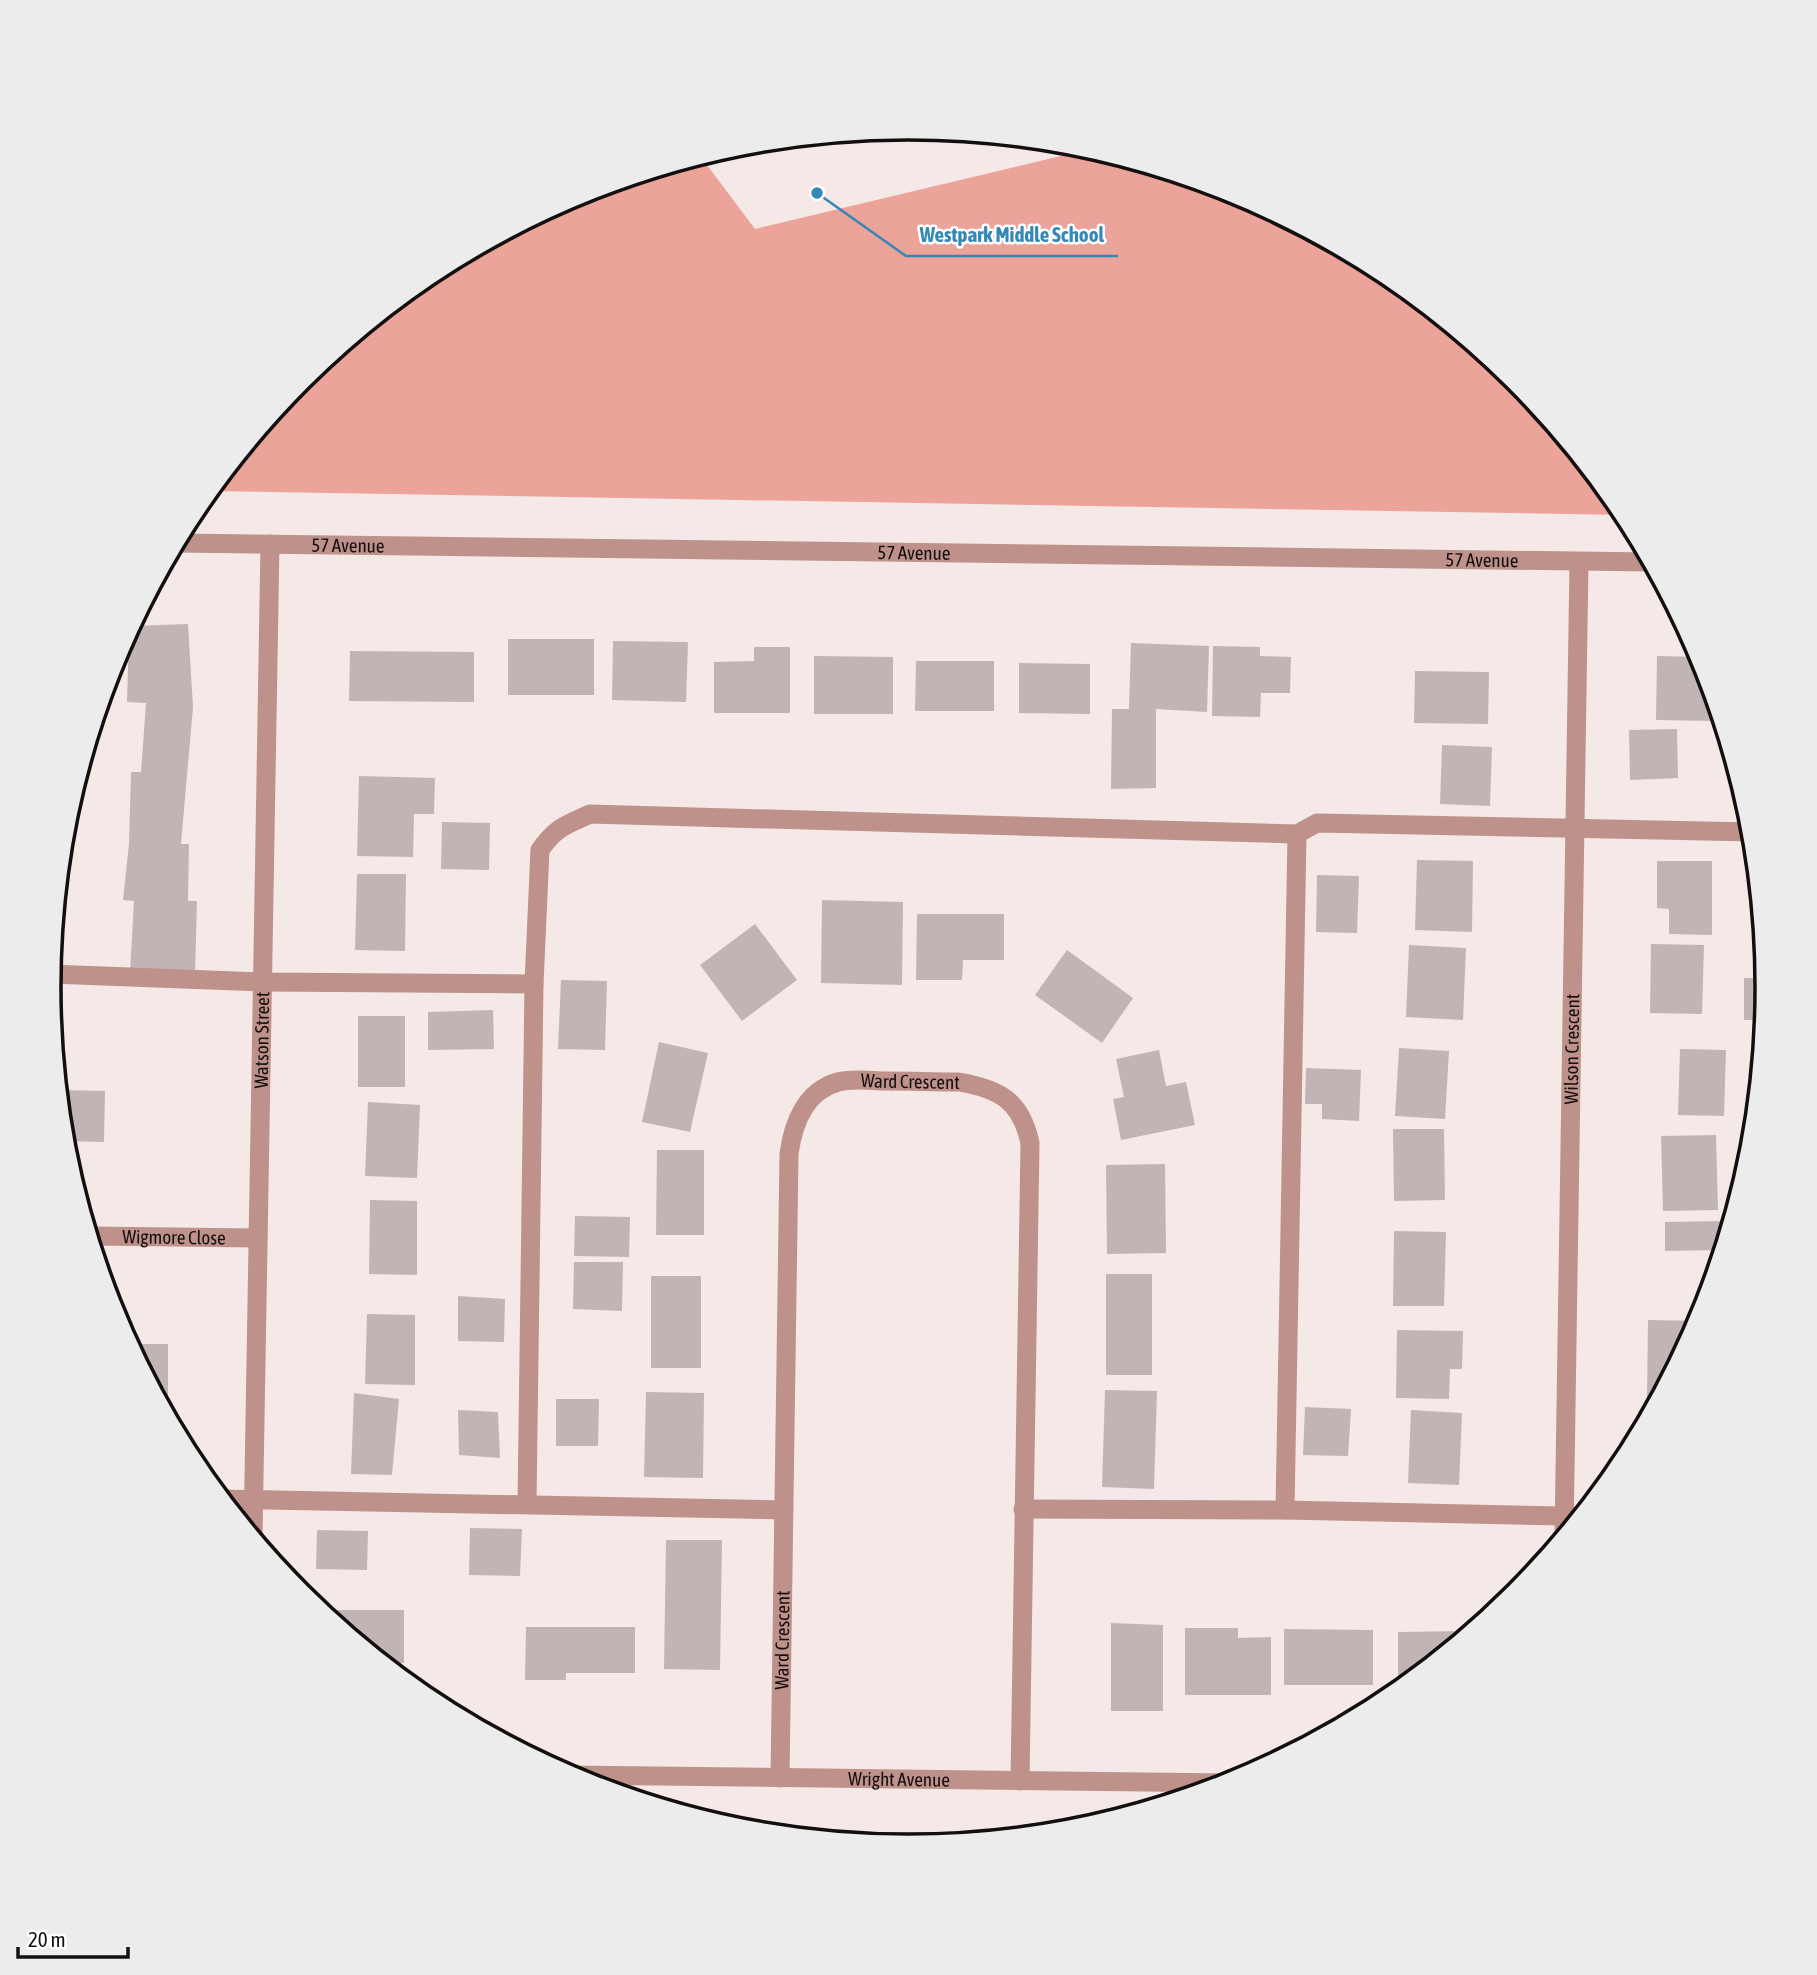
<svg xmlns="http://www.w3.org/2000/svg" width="1817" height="1975" font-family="'Asap Condensed',sans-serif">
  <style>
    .green { fill: #eca399 }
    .building { fill: #c0b5b4 }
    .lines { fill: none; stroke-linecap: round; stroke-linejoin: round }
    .service { stroke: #be918a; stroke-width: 19 }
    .minor { stroke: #be918a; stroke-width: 19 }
    .tertiary { stroke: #be918a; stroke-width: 19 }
    .labels { text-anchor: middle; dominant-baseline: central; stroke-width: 5; stroke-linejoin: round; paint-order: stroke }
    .street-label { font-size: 19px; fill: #130f0f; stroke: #fff }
    .rim { fill: none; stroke: #130f0f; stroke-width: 3.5 }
    .leader { fill: none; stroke: #3488b8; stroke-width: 2.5 }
    .callout-dot { fill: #3488b8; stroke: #fff; stroke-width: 2.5 }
    .callout-label { font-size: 21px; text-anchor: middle; font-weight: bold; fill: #3488b8; stroke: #fff; stroke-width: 5; stroke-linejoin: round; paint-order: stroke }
  </style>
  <rect width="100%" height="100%" fill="#f4e9e7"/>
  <!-- green -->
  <polygon class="green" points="1090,149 1238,194 1386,273 1517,380 1626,515 209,491 301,379 431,273 580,193 701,157 755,229"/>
  <!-- building -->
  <g class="building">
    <polygon points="188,624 193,707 181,844 189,844 188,901 197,901 195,974 130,972 134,901 123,900 129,844 131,772 141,772 146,703 127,702 129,632 132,626"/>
    <rect x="508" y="639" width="86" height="56"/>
    <polygon points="613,641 688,642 686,702 612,700"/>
    <polygon points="1131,643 1209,646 1207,712 1156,709 1156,788 1111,789 1112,709 1129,709"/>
    <polygon points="1213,646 1260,647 1260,656 1291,657 1290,693 1261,693 1260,717 1212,716"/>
    <polygon points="754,647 790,647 790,713 714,713 714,662 754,661"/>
    <polygon points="350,651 474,652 474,702 349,701"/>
    <polygon points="814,656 893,657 893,714 814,714"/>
    <polygon points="1657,656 1702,657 1715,698 1714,721 1656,720"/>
    <polygon points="916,661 994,661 994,711 915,711"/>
    <polygon points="1019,663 1090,664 1090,714 1019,713"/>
    <polygon points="1415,671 1489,672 1488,724 1414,723"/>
    <polygon points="1677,729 1678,778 1630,780 1629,730"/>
    <polygon points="1442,745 1492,747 1490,806 1440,804"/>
    <polygon points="359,776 435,778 434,814 414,814 413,857 357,856"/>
    <polygon points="442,822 490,823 489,870 441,869"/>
    <polygon points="1417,860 1473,861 1472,932 1415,930"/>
    <polygon points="1657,861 1712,861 1712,935 1669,934 1669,909 1657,908"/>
    <polygon points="357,874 406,874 405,951 355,950"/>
    <polygon points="1317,875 1359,876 1357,933 1316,932"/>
    <polygon points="822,900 903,902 902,985 821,983"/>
    <polygon points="917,914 1004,914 1004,960 963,960 962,980 916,980"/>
    <polygon points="755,924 797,980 742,1021 700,965"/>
    <polygon points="1651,944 1704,945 1702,1014 1650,1013"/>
    <polygon points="1409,945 1466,948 1463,1020 1406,1017"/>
    <polygon points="1067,950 1133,998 1102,1043 1035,995"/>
    <polygon points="1744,978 1767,978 1768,988 1765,1020 1744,1020"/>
    <polygon points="561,980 607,981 605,1050 558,1049"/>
    <polygon points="493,1010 494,1049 428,1050 428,1012"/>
    <rect x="358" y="1016" width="47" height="71"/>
    <polygon points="1755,1032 1764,1033 1759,1074 1753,1074"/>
    <polygon points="659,1042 708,1053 690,1132 642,1122"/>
    <polygon points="1399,1048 1449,1051 1445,1119 1395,1116"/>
    <polygon points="1680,1049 1726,1050 1724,1116 1678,1115"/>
    <polygon points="1159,1050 1166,1086 1186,1082 1195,1125 1121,1140 1113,1099 1124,1097 1116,1059"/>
    <polygon points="1306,1068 1361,1070 1359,1121 1322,1119 1322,1104 1305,1104"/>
    <polygon points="59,1090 105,1091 104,1142 64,1141"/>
    <polygon points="368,1102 420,1105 417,1178 365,1176"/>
    <polygon points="1393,1129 1444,1129 1445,1200 1394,1201"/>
    <polygon points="1716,1135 1718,1210 1663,1211 1661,1136"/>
    <polygon points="657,1150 704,1150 704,1235 656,1235"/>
    <polygon points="1165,1164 1166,1253 1107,1254 1106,1165"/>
    <polygon points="370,1200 417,1201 417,1275 369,1274"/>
    <polygon points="575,1216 630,1217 629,1257 574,1256"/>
    <polygon points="1724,1221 1723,1250 1665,1251 1665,1222"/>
    <polygon points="1394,1231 1446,1232 1444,1306 1393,1306"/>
    <polygon points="574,1262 623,1262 622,1311 573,1309"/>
    <rect x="1106" y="1274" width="46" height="101"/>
    <rect x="651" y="1276" width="50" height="92"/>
    <polygon points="458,1296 505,1299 504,1342 458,1341"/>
    <polygon points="367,1314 415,1315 415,1385 365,1384"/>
    <polygon points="1648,1320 1700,1321 1658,1400 1647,1400"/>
    <polygon points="1397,1330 1463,1331 1462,1369 1450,1369 1449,1399 1396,1398"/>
    <polygon points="129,1344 168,1344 168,1417 147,1378"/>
    <polygon points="1105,1390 1157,1391 1154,1489 1102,1487"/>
    <polygon points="646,1392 704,1393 703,1478 644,1477"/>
    <polygon points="354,1393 399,1399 392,1475 351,1474"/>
    <polygon points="556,1399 599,1399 598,1446 556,1446"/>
    <polygon points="1305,1407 1351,1409 1348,1456 1303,1455"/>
    <polygon points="458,1410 498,1412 500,1458 459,1455"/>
    <polygon points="1411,1410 1462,1413 1459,1485 1408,1483"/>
    <polygon points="470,1528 522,1529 520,1576 469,1575"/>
    <polygon points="317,1530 368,1531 367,1570 316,1569"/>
    <polygon points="666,1540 722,1540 720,1670 664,1669"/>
    <polygon points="325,1610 404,1610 404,1663 383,1663 325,1616"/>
    <polygon points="1111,1623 1163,1625 1163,1711 1111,1711"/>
    <polygon points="526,1627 635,1627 635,1673 566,1673 566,1680 525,1680"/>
    <polygon points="1185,1628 1238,1628 1238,1638 1271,1637 1271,1695 1185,1695"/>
    <polygon points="1284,1629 1373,1630 1373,1685 1284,1685"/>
    <polygon points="1467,1631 1467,1635 1416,1677 1398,1677 1398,1632"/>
  </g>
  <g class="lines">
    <!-- service -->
    <g class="service">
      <polyline points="50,974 263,982 534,984"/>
      <polyline points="222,1499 784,1510"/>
      <path d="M527,1504L534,984L540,850C556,827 566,825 590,814L1297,834L1317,823L1753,832"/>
      <polyline points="1023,1509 1285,1510 1564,1516"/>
      <polyline points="1285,1510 1297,834"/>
    </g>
    <!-- minor -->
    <g class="minor">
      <path id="s1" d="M90,1236L258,1238"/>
      <path id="s2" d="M253,1537L270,544"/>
      <path id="s3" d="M1564,1537L1579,562"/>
      <path id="s4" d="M567,1775L1232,1783"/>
      <path id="s5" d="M780,1778L789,1154C793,1124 805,1091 838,1082C854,1078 872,1081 888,1081C911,1081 935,1082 959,1082C1000,1089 1021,1101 1030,1143L1020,1781"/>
    </g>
    <!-- tertiary -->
    <path class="tertiary" id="s6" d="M176,543L1651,562"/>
  </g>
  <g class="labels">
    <!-- street labels -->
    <g class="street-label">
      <text stroke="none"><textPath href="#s6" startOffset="172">57 Avenue</textPath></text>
      <text stroke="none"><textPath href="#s6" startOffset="738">57 Avenue</textPath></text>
      <text stroke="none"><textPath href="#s6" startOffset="1306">57 Avenue</textPath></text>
      <text stroke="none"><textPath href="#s2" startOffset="497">Watson Street</textPath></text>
      <text stroke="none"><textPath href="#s3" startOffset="488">Wilson Crescent</textPath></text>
      <text stroke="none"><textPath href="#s5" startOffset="789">Ward Crescent</textPath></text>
      <text stroke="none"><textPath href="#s1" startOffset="84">Wigmore Close</textPath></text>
      <text stroke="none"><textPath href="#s5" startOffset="138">Ward Crescent</textPath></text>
      <text stroke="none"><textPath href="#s4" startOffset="332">Wright Avenue</textPath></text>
    </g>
  </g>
  <!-- crop -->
  <path d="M0 0H1817V1975H0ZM61 987a847 847 0 1 1 1694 0a847 847 0 1 1-1694 0Z" fill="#ececec" fill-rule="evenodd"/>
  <path class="rim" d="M61 987a847 847 0 1 1 1694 0a847 847 0 1 1-1694 0Z"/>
  <!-- callouts -->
  <path class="leader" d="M817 193L906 256H1118"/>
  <circle class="callout-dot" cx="817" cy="193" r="7"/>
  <g class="callout-label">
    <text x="1012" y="242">Westpark Middle School</text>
  </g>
  <!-- scale -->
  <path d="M18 1947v10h110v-10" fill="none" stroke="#130f0f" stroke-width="3.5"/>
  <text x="28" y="1947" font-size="21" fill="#130f0f" stroke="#ffffff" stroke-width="5" paint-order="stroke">20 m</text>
</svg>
